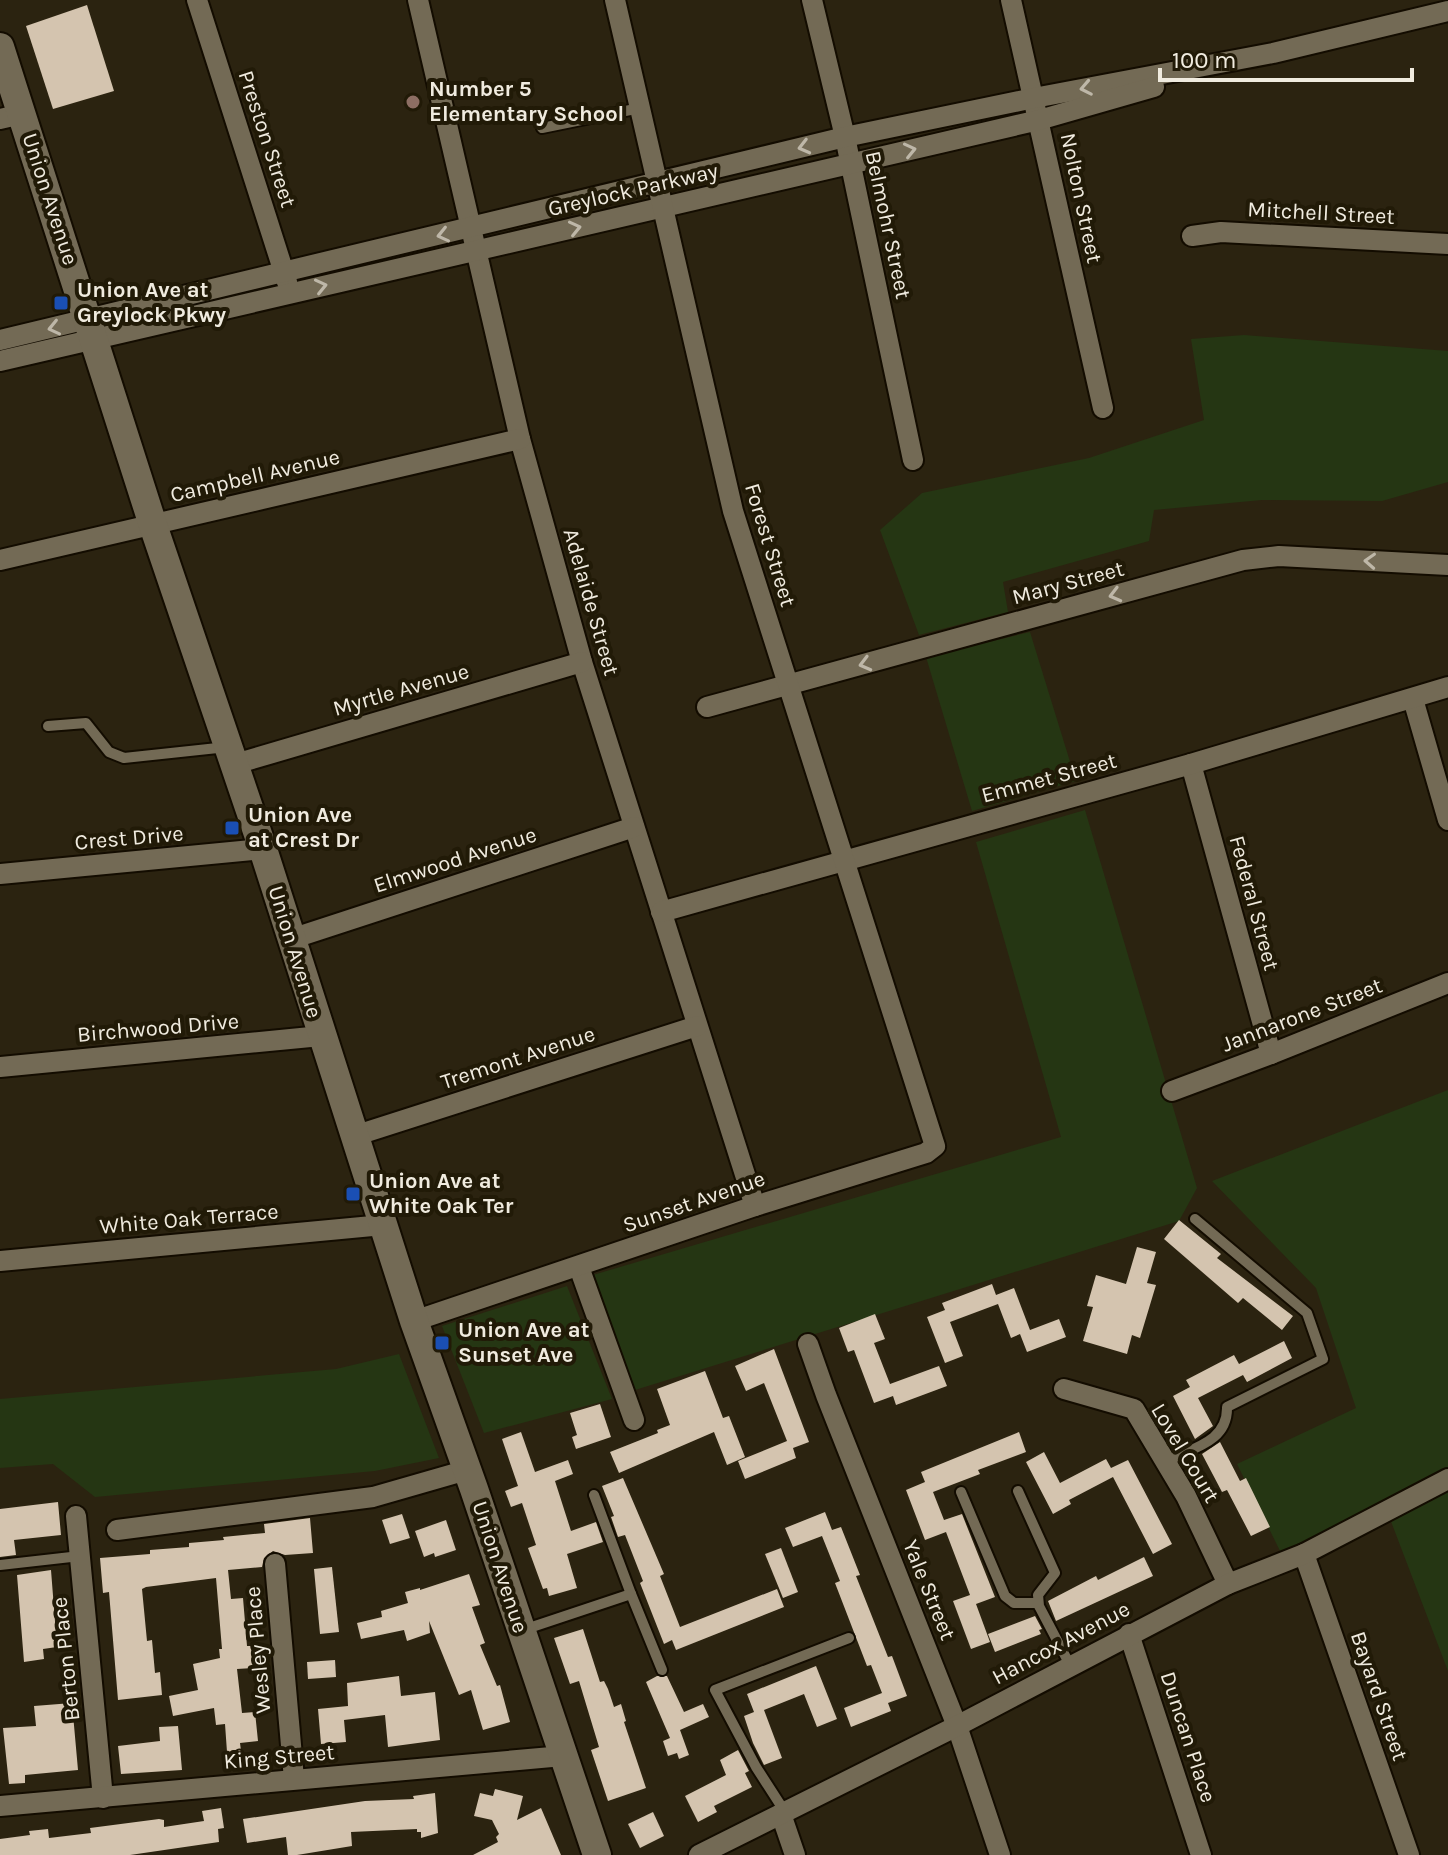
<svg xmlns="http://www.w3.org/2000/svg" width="1448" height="1855" font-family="Karla,sans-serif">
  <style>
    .green { fill: #253613 }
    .building { fill: #d4c4af }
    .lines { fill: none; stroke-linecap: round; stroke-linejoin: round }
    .lane-casing { stroke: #130c00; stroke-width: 14 }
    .street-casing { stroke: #130c00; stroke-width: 24 }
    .secondary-casing { stroke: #130c00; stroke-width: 32 }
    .lane { stroke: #736a55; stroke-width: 10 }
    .street { stroke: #736a55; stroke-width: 20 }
    .secondary { stroke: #736a55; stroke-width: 28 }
    .oneway { stroke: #beb7a8 }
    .education-dot { fill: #8d6e63; stroke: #211a07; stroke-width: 3 }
    .transit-dot { fill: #1a4fb4; stroke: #211a07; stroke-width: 3 }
    .labels { text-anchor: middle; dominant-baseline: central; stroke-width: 8; stroke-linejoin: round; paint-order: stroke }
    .poi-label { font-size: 22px; font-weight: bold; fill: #f0ebdf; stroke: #211a07; text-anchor: start }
    .street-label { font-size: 22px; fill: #f0ebdf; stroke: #211a07 }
  </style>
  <rect width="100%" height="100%" fill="#2b2310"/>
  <!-- green -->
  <g class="green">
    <polygon points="1244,335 1448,351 1448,482 1382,501 1262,500 1154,510 1149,541 1003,582 1008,612 919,635 880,530 922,493 1089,458 1204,420 1191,339"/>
    <polygon points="1030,632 1076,781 972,811 926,657"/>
    <polygon points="1085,810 1197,1188 1179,1221 635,1390 593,1275 1061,1137 976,842"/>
    <polygon points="1448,1090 1448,1671 1387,1511 1285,1561 1237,1464 1356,1408 1316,1288 1212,1181"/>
    <polygon points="567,1286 612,1399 484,1433 442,1326"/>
    <polygon points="399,1354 439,1458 375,1471 95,1497 53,1464 0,1468 0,1399 336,1369"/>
  </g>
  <!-- building -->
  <g class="building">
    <polygon points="87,5 114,91 53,109 26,26"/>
    <polygon points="1179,1220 1221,1254 1217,1258 1293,1316 1282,1330 1243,1298 1238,1303 1164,1239"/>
    <polygon points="1137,1247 1156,1252 1147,1283 1156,1285 1140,1338 1132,1335 1127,1354 1083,1341 1093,1307 1087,1306 1096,1275 1126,1284"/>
    <polygon points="992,1284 996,1295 1014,1288 1030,1330 1059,1319 1066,1337 1027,1352 1020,1334 1011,1338 998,1304 950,1322 963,1356 945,1363 927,1317 945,1310 942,1303"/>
    <polygon points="875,1314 885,1339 874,1343 890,1384 939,1366 947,1386 896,1405 893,1396 874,1403 854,1350 848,1352 839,1328"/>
    <polygon points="1284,1341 1292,1358 1247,1382 1243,1375 1198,1398 1213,1426 1195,1439 1173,1396 1190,1387 1186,1380 1234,1355 1239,1364"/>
    <polygon points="774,1349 809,1442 793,1448 796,1458 745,1479 738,1461 787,1441 764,1383 746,1391 735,1366"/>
    <polygon points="705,1371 723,1418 729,1416 745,1457 727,1465 714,1432 619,1473 610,1452 658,1433 657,1430 670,1425 657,1389"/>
    <polygon points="600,1404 611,1437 576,1449 572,1437 577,1435 570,1413"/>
    <polygon points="521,1432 535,1472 568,1460 573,1474 555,1481 571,1531 596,1522 603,1542 567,1554 577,1588 549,1596 547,1588 543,1589 528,1548 536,1545 522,1503 511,1507 505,1491 518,1486 502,1439"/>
    <polygon points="1019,1432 1026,1452 978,1470 980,1474 933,1492 944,1520 962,1514 995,1597 976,1604 990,1642 971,1649 953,1601 970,1595 946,1532 925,1540 906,1490 925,1482 921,1472"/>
    <polygon points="1220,1442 1240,1481 1246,1478 1270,1527 1251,1536 1227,1490 1222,1492 1202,1454"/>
    <polygon points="1044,1452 1060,1483 1106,1459 1111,1468 1128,1460 1172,1544 1153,1554 1113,1477 1069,1500 1071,1504 1053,1514 1026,1462"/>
    <polygon points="623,1478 664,1574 660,1576 680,1627 777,1589 784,1607 676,1650 672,1640 664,1644 640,1583 643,1581 625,1535 618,1537 611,1517 614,1516 602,1486"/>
    <polygon points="58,1502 61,1535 14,1540 16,1555 0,1557 0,1509"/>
    <polygon points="825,1512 832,1530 841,1527 860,1575 856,1576 888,1657 892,1656 907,1696 888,1703 891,1711 851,1727 844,1708 882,1693 871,1665 867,1666 835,1583 840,1581 822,1536 793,1547 785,1528"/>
    <polygon points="402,1514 410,1538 390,1544 382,1520"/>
    <polygon points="310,1518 313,1553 285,1555 273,1551 264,1558 262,1567 228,1570 231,1599 243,1598 247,1646 251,1646 253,1668 237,1669 242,1713 255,1712 258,1741 240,1743 241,1751 227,1752 225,1724 216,1725 214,1708 173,1716 169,1696 198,1690 193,1664 220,1658 219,1649 222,1649 216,1578 146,1587 142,1589 147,1641 152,1640 155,1673 160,1672 162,1695 118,1700 109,1592 103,1593 100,1558 150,1554 150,1550 189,1547 189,1543 224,1540 223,1537 265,1533 264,1524"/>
    <polygon points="446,1520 456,1550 435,1557 434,1553 424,1557 415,1531"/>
    <polygon points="781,1548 798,1592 783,1598 765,1554"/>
    <polygon points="1144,1557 1153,1576 1056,1621 1048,1601 1096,1576 1098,1580"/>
    <polygon points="332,1567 339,1632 320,1634 314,1569"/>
    <polygon points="51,1570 57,1647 43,1649 44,1659 24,1662 17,1575"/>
    <polygon points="469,1574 480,1605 472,1607 485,1643 480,1645 497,1686 500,1685 510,1722 483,1730 471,1690 459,1695 429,1621 430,1633 407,1641 404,1630 361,1639 357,1623 382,1617 381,1611 408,1603 405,1592 420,1588 420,1590"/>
    <polygon points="1035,1616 1042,1629 1039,1630 1041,1634 995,1652 988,1634"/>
    <polygon points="583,1629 600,1682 604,1681 608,1689 614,1707 621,1704 626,1721 624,1722 646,1788 608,1801 591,1750 599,1747 579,1681 570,1684 554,1638"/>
    <polygon points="335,1660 336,1677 308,1679 307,1662"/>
    <polygon points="816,1666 837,1719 817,1727 804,1694 764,1710 782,1758 764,1765 753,1743 744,1716 754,1712 747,1694"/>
    <polygon points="399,1676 401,1696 435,1692 440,1740 388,1747 385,1715 344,1720 346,1742 321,1744 318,1709 348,1706 347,1683"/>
    <polygon points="657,1676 667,1676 684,1712 703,1704 709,1717 680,1730 689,1755 679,1759 677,1753 668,1756 663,1741 670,1738 646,1682"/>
    <polygon points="72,1703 78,1770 25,1775 25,1783 9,1784 3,1728 36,1726 34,1706"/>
    <polygon points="178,1726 182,1770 121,1774 118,1746 160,1741 159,1727"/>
    <polygon points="738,1750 749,1771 745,1773 752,1787 714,1806 717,1812 698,1822 685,1796 726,1775 720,1760"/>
    <polygon points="495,1789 523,1796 517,1820 541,1808 561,1855 473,1855 498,1842 496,1837 499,1834 492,1820 474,1816 480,1793 493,1796"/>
    <polygon points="435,1793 438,1833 421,1838 421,1832 417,1832 417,1829 351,1832 352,1846 297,1855 288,1855 286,1837 247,1843 243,1819 365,1801 414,1799 413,1796"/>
    <polygon points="221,1808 224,1828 218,1829 219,1842 130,1855 0,1855 0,1839 30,1835 29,1831 48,1829 49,1838 91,1833 90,1828 159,1819 164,1820 164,1827 204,1821 202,1811"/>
    <polygon points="653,1812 664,1836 640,1848 628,1824"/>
  </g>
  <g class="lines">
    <!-- lane casing -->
    <g class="lane-casing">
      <g id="lane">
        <polyline points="542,128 640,108"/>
        <polyline points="48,726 86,723 109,752 124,758 227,747"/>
        <path d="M1165,1462C1192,1448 1228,1442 1227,1407L1323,1359L1307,1313L1195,1219"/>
        <polyline points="1018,1491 1055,1573 1038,1595 1039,1606 1070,1665"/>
        <polyline points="961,1492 1005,1596 1014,1603 1038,1603"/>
        <polyline points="594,1495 631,1594"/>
        <polyline points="0,1565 80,1556"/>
        <polyline points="523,1630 631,1594 662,1670"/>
        <polyline points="785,1812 756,1767 715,1690 849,1638"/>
      </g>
    </g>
    <!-- street casing -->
    <g class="street-casing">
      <g id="street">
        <polyline points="197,0 287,282"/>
        <polyline points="418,0 520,439 582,662 755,1206"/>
        <polyline points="812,0 845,137 913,460"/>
        <polyline points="1011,0 1103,408"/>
        <polyline points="0,119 22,114"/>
        <polyline points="1192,236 1221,232 1448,244"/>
        <polyline points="0,340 845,137 1034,98 1273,53 1448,11"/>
        <polyline points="0,361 1039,120 1154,87"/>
        <polyline points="0,560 520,439"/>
        <polyline points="1413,699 1448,820"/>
        <polyline points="707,707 1243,560 1279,556 1448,565"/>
        <polyline points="235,764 582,662"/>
        <polyline points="1191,764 1271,1054"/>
        <polyline points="0,874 263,849"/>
        <polyline points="661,912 1191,764 1448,687"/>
        <polyline points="291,939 634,827"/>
        <polyline points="0,1067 321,1036"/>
        <polyline points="1172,1091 1271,1054 1448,983"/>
        <polyline points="354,1136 697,1026"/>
        <polyline points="0,1261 383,1225"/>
        <polyline points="579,1267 634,1420"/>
        <polyline points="414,1321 755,1206 926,1153 935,1146 733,511 615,0"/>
        <polyline points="808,1344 826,1395 957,1726 1000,1855"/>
        <polyline points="1064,1389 1134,1409 1186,1496 1228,1584"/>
        <polyline points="76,1516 103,1798"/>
        <polyline points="117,1530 373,1497 467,1470"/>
        <polyline points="1304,1554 1409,1855"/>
        <polyline points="275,1564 294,1779"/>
        <polyline points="1129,1634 1201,1855"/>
        <polyline points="0,1806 563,1756"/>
        <polyline points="781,1814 795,1855"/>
        <polyline points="699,1855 957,1726 1228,1584 1304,1554 1448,1479"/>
      </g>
    </g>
    <!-- secondary casing -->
    <g class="secondary-casing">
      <polyline id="secondary" points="0,47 153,525 263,849 414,1321 474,1489 597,1855"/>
    </g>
    <!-- lane -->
    <use href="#lane" class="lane"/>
    <!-- street -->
    <use href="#street" class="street"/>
    <!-- secondary -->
    <use href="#secondary" class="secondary"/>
  </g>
  <!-- one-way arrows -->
  <defs><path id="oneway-chevron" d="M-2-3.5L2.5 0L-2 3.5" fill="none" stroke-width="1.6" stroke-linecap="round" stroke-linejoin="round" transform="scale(2)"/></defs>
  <g class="oneway">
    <use href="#oneway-chevron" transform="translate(1086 88) rotate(169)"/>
    <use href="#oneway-chevron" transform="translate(804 147) rotate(166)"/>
    <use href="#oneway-chevron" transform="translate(910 150) rotate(-13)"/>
    <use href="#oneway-chevron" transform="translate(575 228) rotate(-13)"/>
    <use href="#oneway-chevron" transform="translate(443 235) rotate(167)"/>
    <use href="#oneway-chevron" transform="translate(321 286) rotate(-13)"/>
    <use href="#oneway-chevron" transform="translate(54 328) rotate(167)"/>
    <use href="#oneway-chevron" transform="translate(1370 561) rotate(-177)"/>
    <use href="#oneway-chevron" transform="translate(1115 595) rotate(165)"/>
    <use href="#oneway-chevron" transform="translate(865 664) rotate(165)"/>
  </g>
  <!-- markers -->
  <circle class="education-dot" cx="413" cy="102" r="8"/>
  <g class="transit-dot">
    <rect x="53" y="295" width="16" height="16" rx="4"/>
    <rect x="224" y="820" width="16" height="16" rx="4"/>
    <rect x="345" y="1186" width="16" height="16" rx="4"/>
    <rect x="434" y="1335" width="16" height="16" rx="4"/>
  </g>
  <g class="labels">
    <!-- poi labels -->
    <g class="poi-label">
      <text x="429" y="89">Number 5<tspan x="429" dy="25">Elementary School</tspan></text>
      <text x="77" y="290">Union Ave at<tspan x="77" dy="25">Greylock Pkwy</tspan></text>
      <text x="248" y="815">Union Ave<tspan x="248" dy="25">at Crest Dr</tspan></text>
      <text x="369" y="1181">Union Ave at<tspan x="369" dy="25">White Oak Ter</tspan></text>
      <text x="458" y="1330">Union Ave at<tspan x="458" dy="25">Sunset Ave</tspan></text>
    </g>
    <!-- street labels -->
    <g class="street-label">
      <text transform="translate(267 139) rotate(72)">Preston Street</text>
      <text transform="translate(633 190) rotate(-13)">Greylock Parkway</text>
      <text transform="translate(1081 198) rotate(78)">Nolton Street</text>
      <text transform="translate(50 199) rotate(72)">Union Avenue</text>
      <text transform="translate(1321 213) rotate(3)">Mitchell Street</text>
      <text transform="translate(888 225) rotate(78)">Belmohr Street</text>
      <text transform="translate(255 476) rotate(-13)">Campbell Avenue</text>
      <text transform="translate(770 545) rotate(73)">Forest Street</text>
      <text transform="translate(1068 583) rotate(-15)">Mary Street</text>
      <text transform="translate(591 602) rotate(74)">Adelaide Street</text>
      <text transform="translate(401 690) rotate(-16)">Myrtle Avenue</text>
      <text transform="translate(1049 778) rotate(-15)">Emmet Street</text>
      <text transform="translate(129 838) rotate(-5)">Crest Drive</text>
      <text transform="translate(455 860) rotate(-18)">Elmwood Avenue</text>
      <text transform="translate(1254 903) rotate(75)">Federal Street</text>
      <text transform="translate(295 952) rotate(73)">Union Avenue</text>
      <text transform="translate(1302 1015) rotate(-21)">Jannarone Street</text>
      <text transform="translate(158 1028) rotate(-5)">Birchwood Drive</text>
      <text transform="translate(518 1058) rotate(-18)">Tremont Avenue</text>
      <text transform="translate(694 1202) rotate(-19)">Sunset Avenue</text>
      <text transform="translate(189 1219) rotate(-5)">White Oak Terrace</text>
      <text transform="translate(1185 1453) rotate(59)">Lovel Court</text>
      <text transform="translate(500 1567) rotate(72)">Union Avenue</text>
      <text transform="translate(929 1590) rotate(68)">Yale Street</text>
      <text transform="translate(1061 1643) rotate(-28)">Hancox Avenue</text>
      <text transform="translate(258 1650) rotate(-95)">Wesley Place</text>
      <text transform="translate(66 1659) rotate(-96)">Berton Place</text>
      <text transform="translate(1379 1696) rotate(71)">Bayard Street</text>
      <text transform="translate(1188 1737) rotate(72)">Duncan Place</text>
      <text transform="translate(279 1757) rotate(-5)">King Street</text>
    </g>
  </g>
  <!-- scale -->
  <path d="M1160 68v12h252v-12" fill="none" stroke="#f0ebdf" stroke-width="4"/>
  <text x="1172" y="68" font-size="24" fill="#f0ebdf" stroke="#211a07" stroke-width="6" paint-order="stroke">100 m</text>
</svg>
